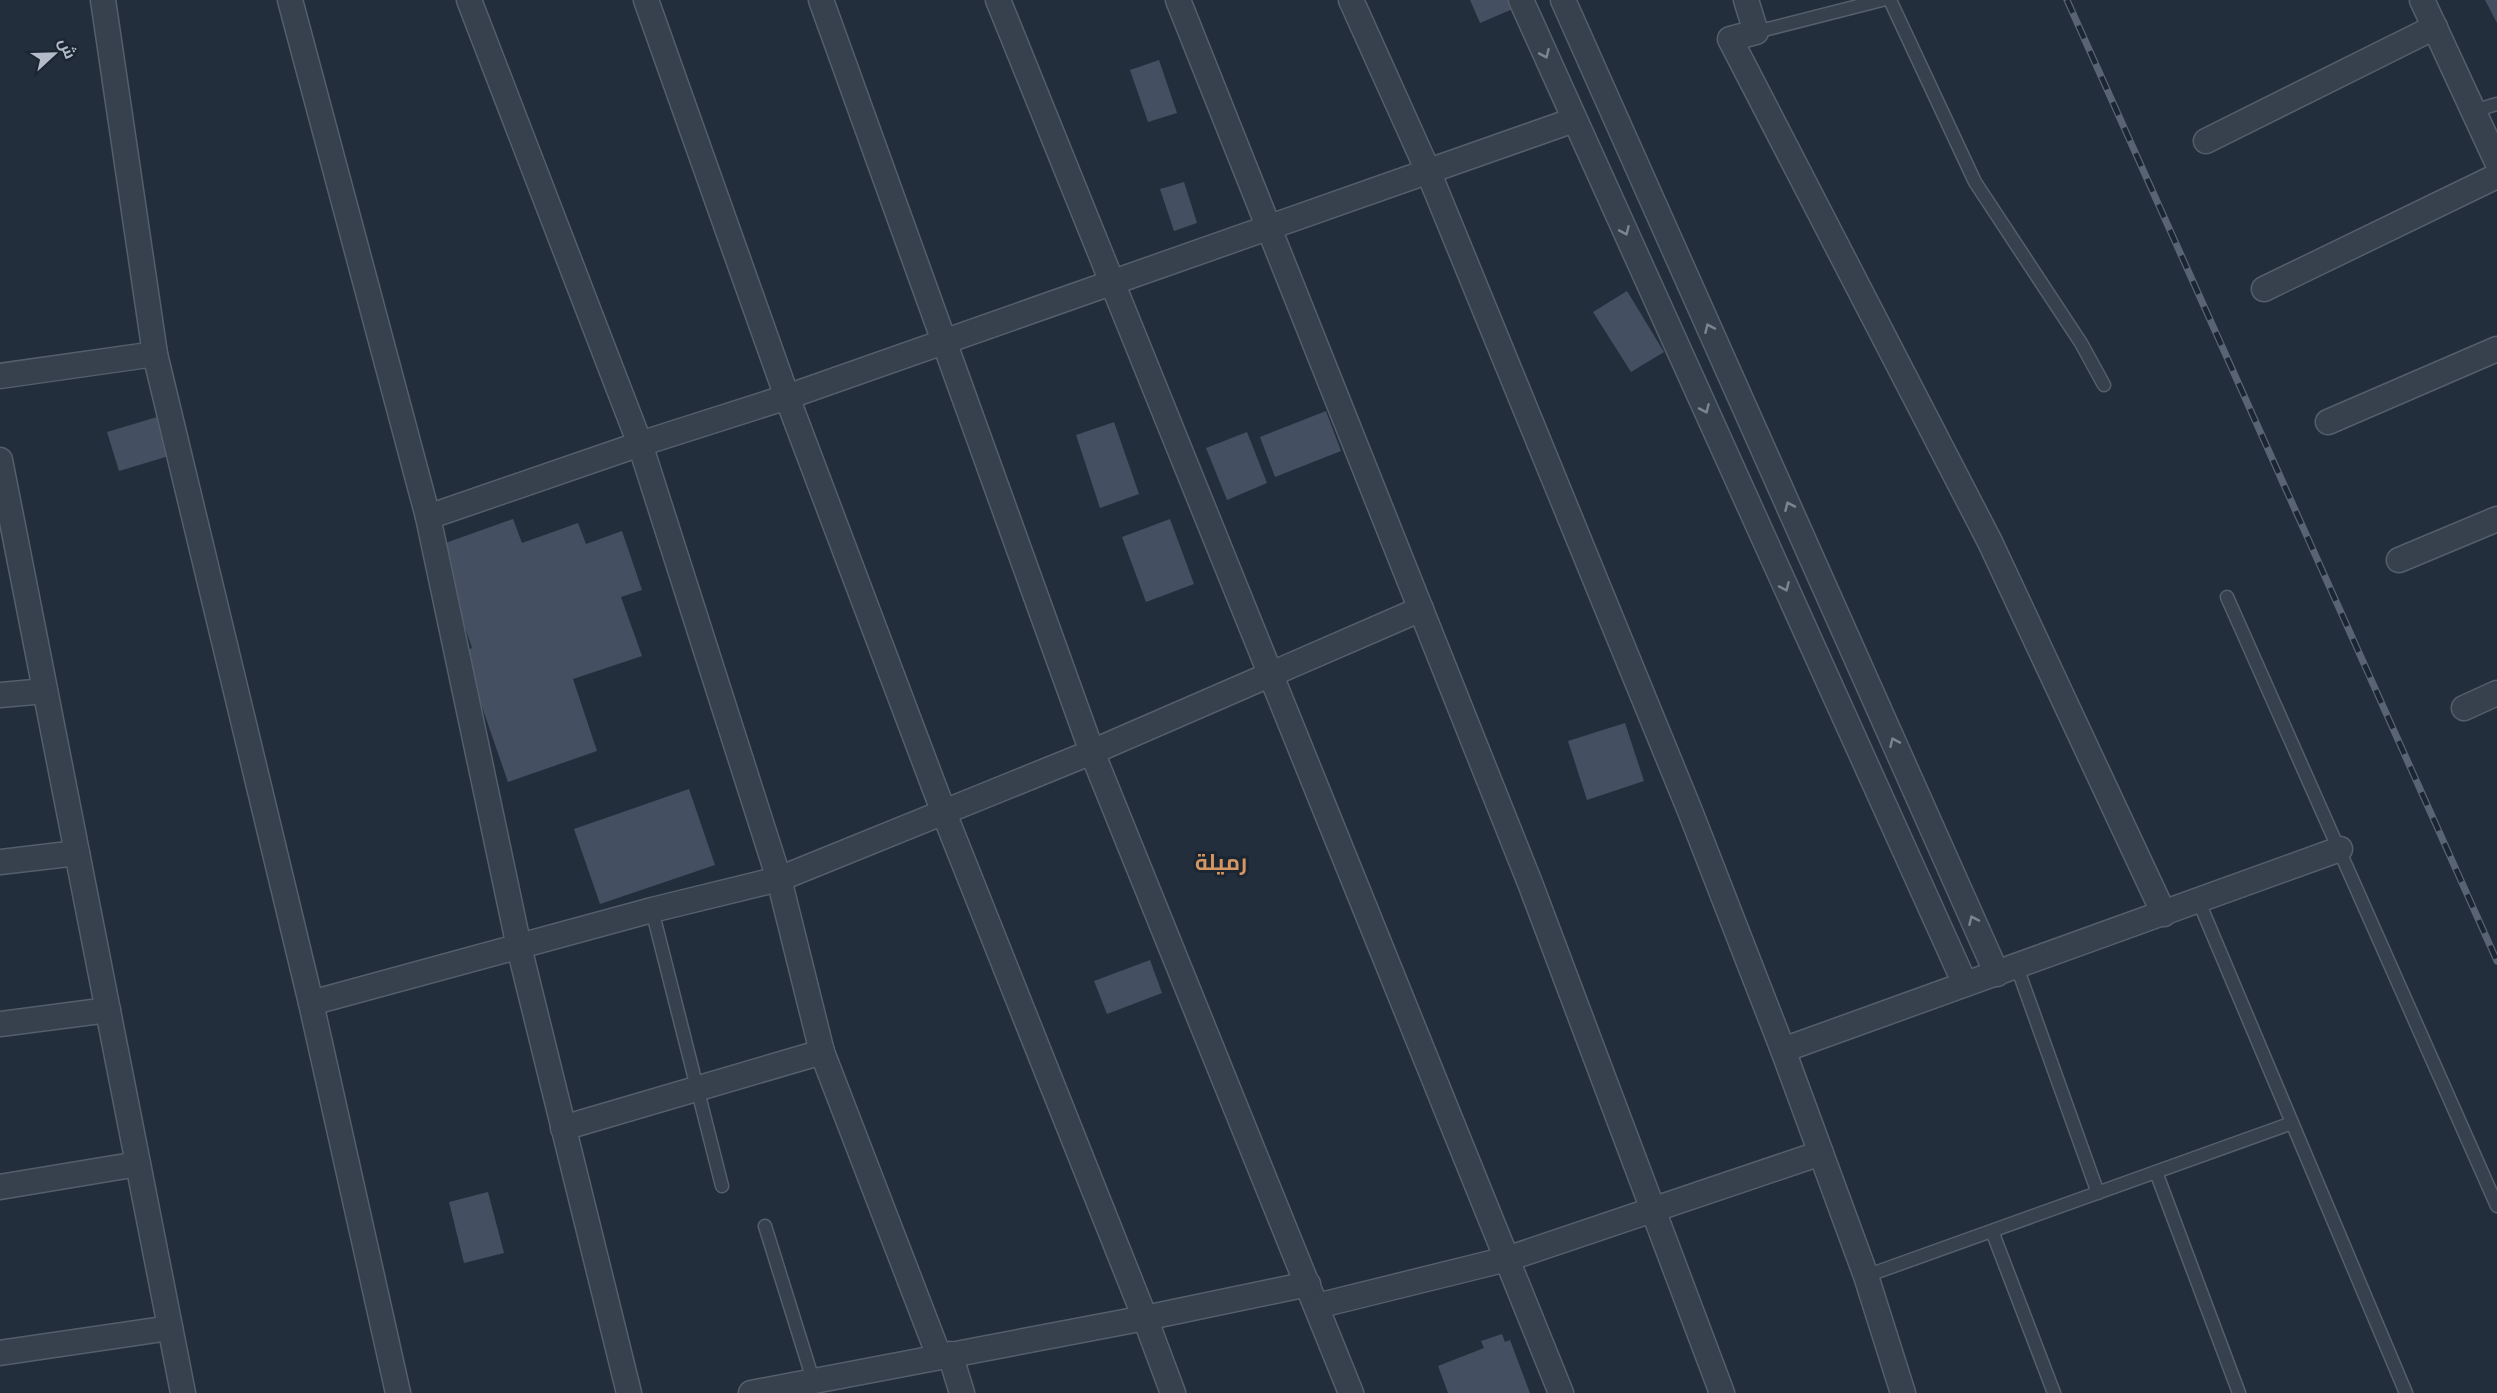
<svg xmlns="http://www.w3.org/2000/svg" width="2497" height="1393" font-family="'Work Sans',Cairo,sans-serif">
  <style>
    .building { fill: #444f61 }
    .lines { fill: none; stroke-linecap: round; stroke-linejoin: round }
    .service-casing { stroke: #555e6b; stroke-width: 15 }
    .minor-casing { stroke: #555e6b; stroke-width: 27 }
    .service { stroke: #37404d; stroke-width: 12 }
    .minor { stroke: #37404d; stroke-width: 24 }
    .rail-casing { stroke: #596374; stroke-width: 7 }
    .rail { stroke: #1c2532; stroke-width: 4.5; stroke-dasharray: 14; stroke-linecap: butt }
    .oneway { stroke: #7b8491 }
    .labels { text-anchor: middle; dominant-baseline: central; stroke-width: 6; stroke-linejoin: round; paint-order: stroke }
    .district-label { font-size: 22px; font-weight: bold; fill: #d59761; stroke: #1c2532 }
  </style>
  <rect width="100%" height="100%" fill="#232e3d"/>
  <!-- building -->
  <g class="building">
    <polygon points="1470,0 1520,0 1522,5 1480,23"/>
    <polygon points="2485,0 2497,0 2497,23"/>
    <polygon points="1159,60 1177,113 1148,122 1130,70"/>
    <polygon points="1184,182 1197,223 1174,231 1160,189"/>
    <polygon points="1627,291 1664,352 1631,372 1593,312"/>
    <polygon points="1326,411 1341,451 1275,477 1260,437"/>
    <polygon points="157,417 169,456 119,471 107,432"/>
    <polygon points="1114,422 1139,494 1100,508 1076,435"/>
    <polygon points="1247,432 1267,483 1227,500 1206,448"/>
    <polygon points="513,519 522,543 578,523 586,544 622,531 642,590 621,597 642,656 573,679 597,751 508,782 463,652 472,648 437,546"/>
    <polygon points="1170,519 1194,584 1146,602 1122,537"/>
    <polygon points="1625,723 1644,781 1587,800 1568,741"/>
    <polygon points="689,789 715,865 600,904 574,829"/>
    <polygon points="1150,960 1162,993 1107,1014 1094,981"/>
    <polygon points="488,1192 504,1253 464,1263 449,1202"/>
    <polygon points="1502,1334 1505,1342 1510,1340 1530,1393 1448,1393 1438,1366 1484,1348 1481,1341"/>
  </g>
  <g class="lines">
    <!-- service casing -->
    <g class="service-casing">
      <g id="service">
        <polyline points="1890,0 1975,182 2081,343 2104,385"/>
        <polyline points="1756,32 1882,0"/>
        <polyline points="2473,111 2497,104"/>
        <polyline points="2227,597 2497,1206"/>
        <polyline points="2199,902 2406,1393"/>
        <polyline points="652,910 722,1186"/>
        <polyline points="2017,967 2098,1193"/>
        <polyline points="2156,1172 2239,1393"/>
        <polyline points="765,1226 814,1383"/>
        <polyline points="1992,1231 2054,1393"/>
        <polyline points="1866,1276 2292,1123"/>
      </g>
    </g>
    <!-- minor casing -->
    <g class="minor-casing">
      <g id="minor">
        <polyline points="103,0 155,354 311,1003 398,1393"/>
        <polyline points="290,0 428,517 519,947 629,1393"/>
        <polyline points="469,0 640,444 779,879 822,1052 939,1356"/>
        <polyline points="646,0 787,397 944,813 1145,1318 1173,1393"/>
        <polyline points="821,0 1092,752 1351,1393"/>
        <polyline points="998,0 1561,1393"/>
        <polyline points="1178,0 1530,883 1722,1393"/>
        <polyline points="1351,0 1428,171 1690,811 1783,1050 1866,1276 1903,1393"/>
        <polyline points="1521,0 1965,984"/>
        <polyline points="1563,0 1997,974"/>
        <polyline points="1746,0 1756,32 1730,39 1990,542 2164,914"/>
        <polyline points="2422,0 2497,162"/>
        <polyline points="2206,141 2435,27"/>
        <polyline points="2264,289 2497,176"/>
        <polyline points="0,376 155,354"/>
        <polyline points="2328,422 2497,349"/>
        <polyline points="0,460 183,1393"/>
        <polyline points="428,517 640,444 787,397 1574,120"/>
        <polyline points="2399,560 2497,519"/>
        <polyline points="0,695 45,691"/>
        <polyline points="2464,708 2497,693"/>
        <polyline points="0,862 77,853"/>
        <polyline points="311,1003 652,910 779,879 1092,752 1421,609"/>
        <polyline points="0,1024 108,1010"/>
        <polyline points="1783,1050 2340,849"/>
        <polyline points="563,1128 822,1052"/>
        <polyline points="0,1187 138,1164"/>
        <polyline points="1317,1306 1507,1259 1821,1153"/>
        <polyline points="0,1353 170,1328"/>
        <polyline points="950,1354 962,1393"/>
        <polyline points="751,1393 1145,1318 1308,1284"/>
      </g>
    </g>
    <!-- service -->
    <use href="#service" class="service"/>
    <!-- minor -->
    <use href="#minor" class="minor"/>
    <!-- rail casing -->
    <g class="rail-casing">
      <polyline id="rail" points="2067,0 2497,961"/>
    </g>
    <!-- rail -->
    <use href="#rail" class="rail"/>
  </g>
  <!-- one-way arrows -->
  <defs><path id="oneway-chevron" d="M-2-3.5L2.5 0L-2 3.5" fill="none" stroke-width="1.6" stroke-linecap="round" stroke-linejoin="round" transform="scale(1.5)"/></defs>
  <g class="oneway">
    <use href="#oneway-chevron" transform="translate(1545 54) rotate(66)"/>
    <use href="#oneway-chevron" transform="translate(1625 231) rotate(66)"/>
    <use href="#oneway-chevron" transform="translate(1709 328) rotate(-114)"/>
    <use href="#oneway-chevron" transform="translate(1705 409) rotate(66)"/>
    <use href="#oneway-chevron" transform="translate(1789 506) rotate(-114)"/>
    <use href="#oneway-chevron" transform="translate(1785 587) rotate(66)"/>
    <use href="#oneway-chevron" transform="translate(1894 742) rotate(-114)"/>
    <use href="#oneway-chevron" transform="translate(1973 920) rotate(-114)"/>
  </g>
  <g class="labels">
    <!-- district labels -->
    <g class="district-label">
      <text x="1221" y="862">رميلة</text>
    </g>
  </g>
  <!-- north arrow -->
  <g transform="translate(54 54) rotate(68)" stroke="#1c2532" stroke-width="4.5" paint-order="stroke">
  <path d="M0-4.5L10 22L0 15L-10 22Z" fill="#b3bbc8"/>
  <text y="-9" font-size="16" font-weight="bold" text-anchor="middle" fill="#b3bbc8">ش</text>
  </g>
</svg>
